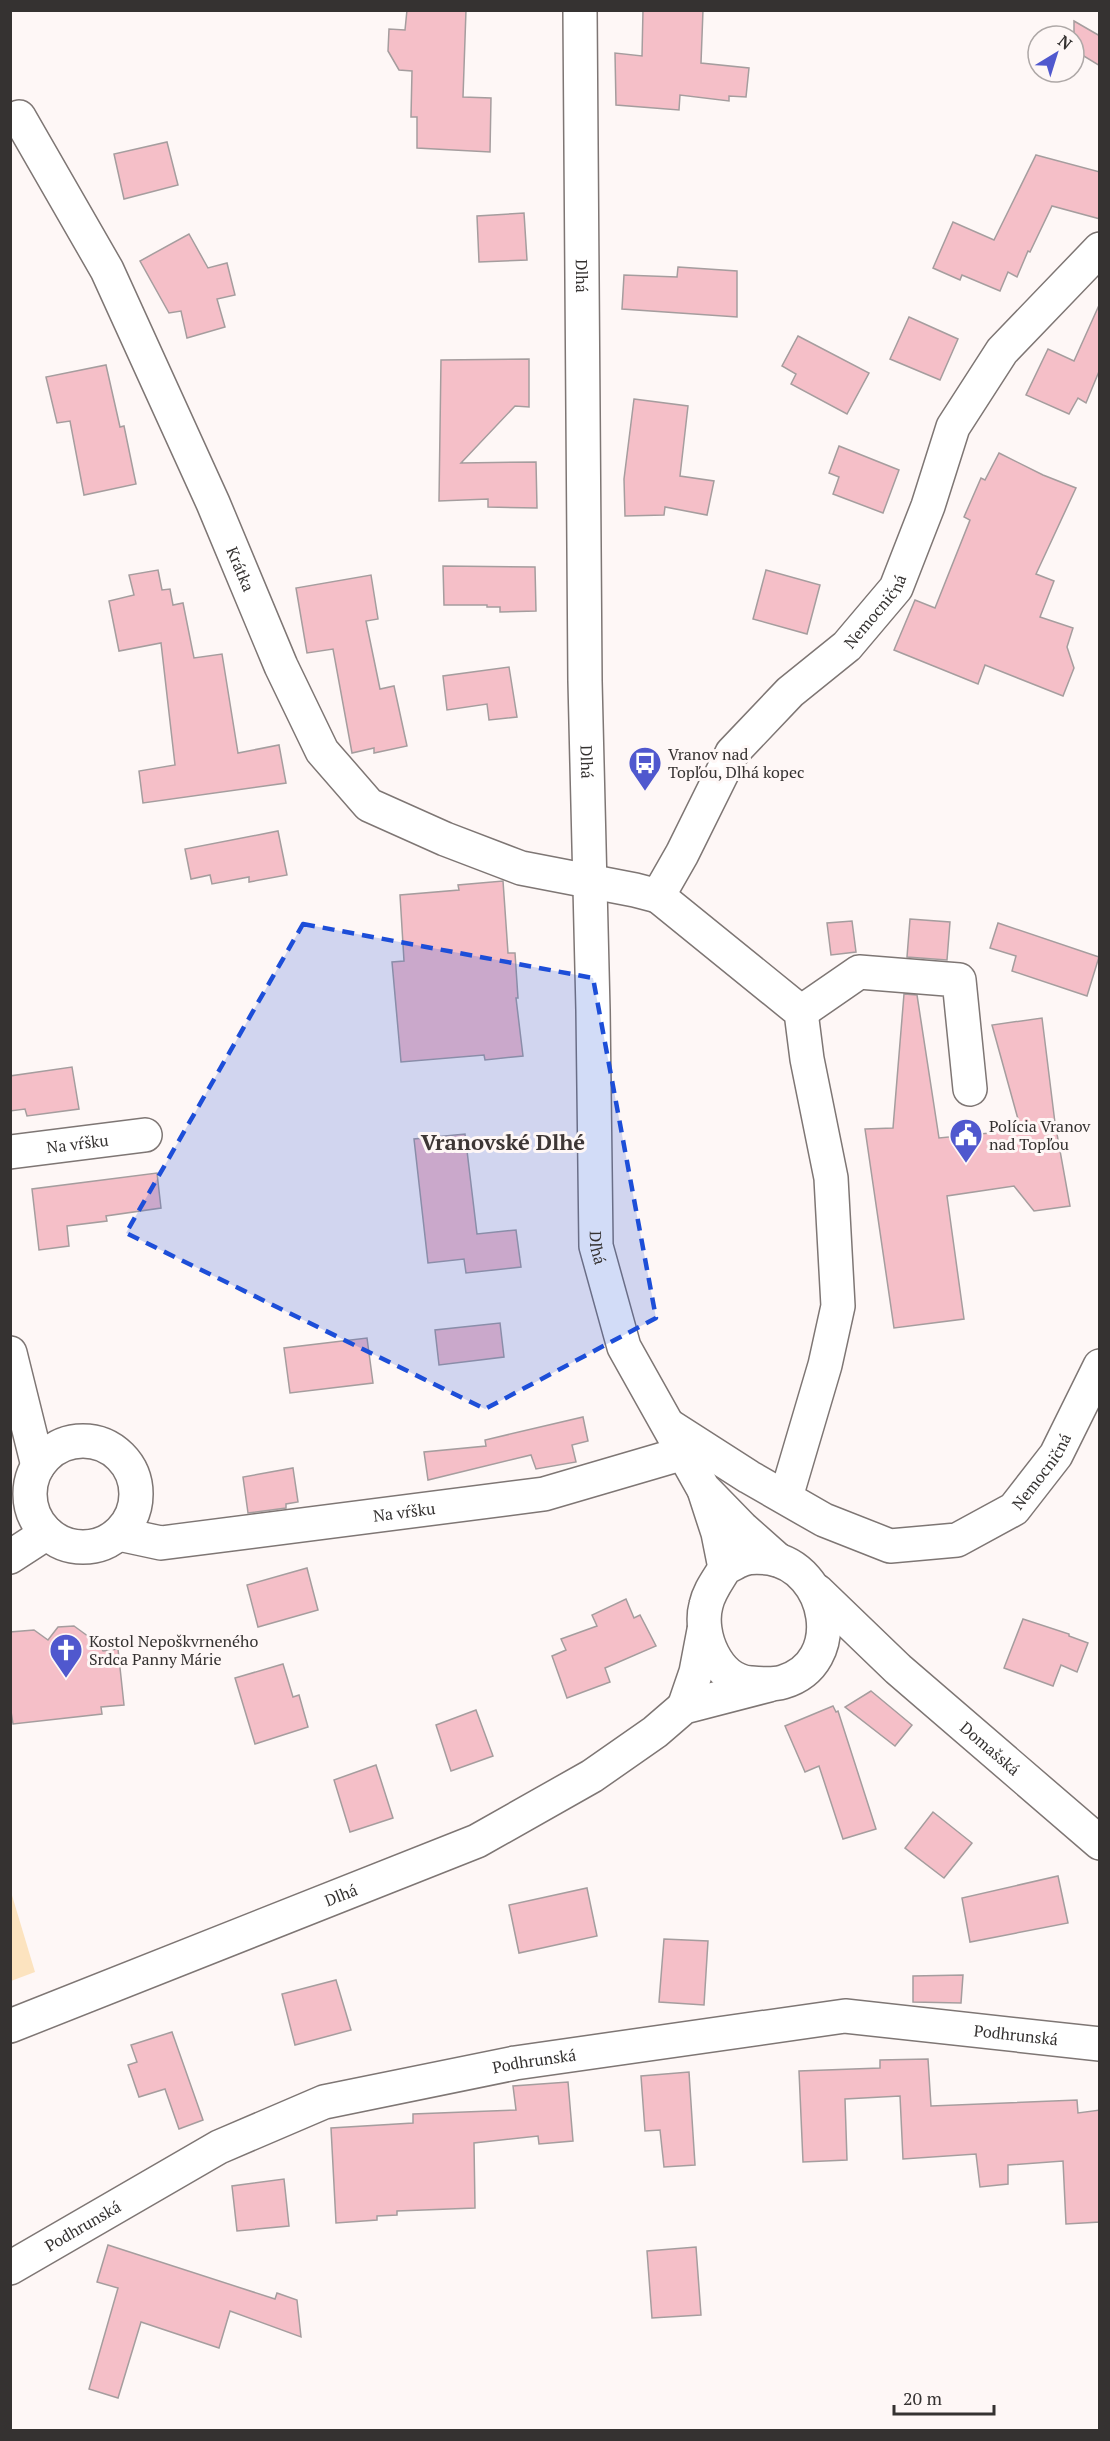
<svg xmlns="http://www.w3.org/2000/svg" width="1110" height="2441" font-family="'PT Serif',serif">
  <style>
    .green { fill: #fce3bf }
    .building { fill: #f5bfc8; stroke: #a59d9e; stroke-width: 1.5 }
    .lines { fill: none; stroke-linecap: round; stroke-linejoin: round }
    .minor-casing { stroke: #7e7674; stroke-width: 36 }
    .minor { stroke: #fff; stroke-width: 33 }
    .marked { fill: #1d4ed8; fill-opacity: 0.2; stroke: #1d4ed8; stroke-width: 4.5; stroke-dasharray: 12 8; stroke-linejoin: round }
    .labels { text-anchor: middle; dominant-baseline: central; stroke-width: 6; stroke-linejoin: round; paint-order: stroke }
    .street-label { font-size: 16px; fill: #353231; stroke: #fef7f6 }
    .poi-label { font-size: 16px; fill: #353231; stroke: #fef7f6; text-anchor: start }
    .district-label { font-size: 22px; font-weight: bold; fill: #3d3635; stroke: #fef7f6 }
  </style>
  <rect width="100%" height="100%" fill="#fef7f6"/>
  <!-- green -->
  <polygon class="green" points="11,1892 35,1972 11,1981 10,1981"/>
  <!-- building -->
  <g class="building">
    <polygon points="407,10 466,10 463,97 491,98 490,152 417,148 417,117 411,117 412,71 399,70 388,51 389,29 405,30"/>
    <polygon points="643,10 703,10 701,63 749,68 746,97 729,96 729,101 680,95 679,110 616,105 615,53 642,56"/>
    <polygon points="1074,21 1100,36 1100,66 1074,50"/>
    <polygon points="167,142 178,185 124,199 114,154"/>
    <polygon points="1036,155 1100,172 1100,219 1052,206 1030,252 1028,251 1017,277 1008,272 1000,291 962,275 960,280 933,268 953,222 994,240"/>
    <polygon points="524,213 527,260 479,262 477,216"/>
    <polygon points="189,234 208,268 227,263 235,295 217,299 225,327 187,338 181,311 169,313 140,261"/>
    <polygon points="678,267 737,271 737,317 622,309 624,275 677,277"/>
    <polygon points="1100,303 1100,369 1086,403 1078,398 1069,414 1026,395 1048,349 1074,361"/>
    <polygon points="909,317 958,339 940,380 890,359"/>
    <polygon points="798,336 869,373 847,414 791,384 796,374 782,366"/>
    <polygon points="529,359 529,407 515,406 461,463 536,462 537,508 488,507 488,499 439,501 441,360"/>
    <polygon points="106,365 120,427 124,426 136,484 84,495 70,421 57,423 46,377"/>
    <polygon points="634,399 688,406 680,476 714,481 707,515 665,507 664,515 625,516 624,479"/>
    <polygon points="839,446 899,470 883,513 833,494 839,477 829,473"/>
    <polygon points="999,453 1043,475 1076,488 1036,574 1054,581 1040,617 1073,628 1067,647 1074,668 1063,696 985,665 978,684 894,650 915,600 935,608 970,520 964,517 981,478 985,480"/>
    <polygon points="443,566 535,567 536,611 500,612 500,607 487,607 487,605 444,605"/>
    <polygon points="158,570 162,590 170,589 173,605 183,603 194,658 222,654 238,753 279,745 286,783 143,803 139,771 175,765 161,643 119,651 109,601 134,595 129,575"/>
    <polygon points="766,570 820,585 807,634 753,619"/>
    <polygon points="371,575 378,619 366,621 380,689 394,686 407,746 374,753 374,748 352,753 333,649 307,653 296,588"/>
    <polygon points="509,667 517,717 489,720 487,704 447,710 443,676"/>
    <polygon points="278,831 287,875 249,882 249,877 212,884 210,875 191,879 185,849"/>
    <polygon points="503,881 508,953 515,953 518,998 516,998 523,1056 485,1060 484,1055 401,1062 392,962 404,961 400,895 459,890 458,885"/>
    <polygon points="910,919 950,922 947,960 907,957"/>
    <polygon points="852,921 856,952 831,955 827,923"/>
    <polygon points="998,923 1099,957 1087,996 1012,971 1016,956 990,948"/>
    <polygon points="904,994 917,995 939,1138 1021,1130 992,1025 1042,1018 1055,1123 1070,1206 1034,1211 1014,1186 947,1196 964,1319 894,1328 865,1129 893,1128"/>
    <polygon points="72,1067 79,1109 27,1116 25,1109 10,1111 10,1076"/>
    <polygon points="465,1134 477,1234 516,1230 521,1267 466,1273 464,1259 428,1263 414,1139"/>
    <polygon points="157,1173 161,1208 106,1216 107,1221 67,1226 69,1246 39,1250 32,1189"/>
    <polygon points="500,1323 504,1357 439,1365 435,1330"/>
    <polygon points="367,1338 373,1383 290,1393 284,1348"/>
    <polygon points="583,1417 588,1441 572,1445 576,1462 536,1469 531,1455 428,1480 424,1452 486,1446 485,1440"/>
    <polygon points="293,1468 298,1502 286,1504 286,1508 248,1513 243,1477"/>
    <polygon points="307,1568 318,1610 258,1627 247,1585"/>
    <polygon points="626,1599 634,1618 640,1615 656,1646 605,1668 610,1682 567,1698 552,1656 566,1650 561,1639 597,1626 592,1615"/>
    <polygon points="1023,1619 1069,1634 1069,1636 1088,1643 1077,1672 1061,1665 1053,1686 1004,1668"/>
    <polygon points="74,1626 100,1645 103,1651 118,1649 124,1705 101,1707 102,1714 13,1724 10,1705 10,1632 34,1630 48,1640 58,1627"/>
    <polygon points="283,1664 293,1697 299,1695 308,1727 255,1744 235,1678"/>
    <polygon points="871,1691 912,1725 895,1746 845,1707"/>
    <polygon points="833,1706 836,1712 838,1711 876,1829 843,1839 819,1766 805,1772 785,1726"/>
    <polygon points="476,1710 493,1756 451,1771 436,1725"/>
    <polygon points="376,1765 393,1818 350,1832 334,1780"/>
    <polygon points="933,1812 972,1843 944,1878 905,1848"/>
    <polygon points="1058,1876 1068,1923 970,1942 962,1898"/>
    <polygon points="587,1888 597,1936 519,1953 509,1905"/>
    <polygon points="664,1939 708,1941 704,2005 659,2002"/>
    <polygon points="963,1975 961,2003 913,2002 913,1976"/>
    <polygon points="336,1980 351,2030 295,2045 282,1994"/>
    <polygon points="172,2032 203,2120 179,2129 165,2089 139,2097 128,2065 137,2062 131,2045"/>
    <polygon points="928,2059 931,2106 1077,2100 1078,2113 1100,2110 1100,2222 1066,2224 1063,2161 1008,2165 1008,2184 980,2187 976,2154 903,2159 900,2096 845,2099 847,2160 803,2162 799,2071 880,2068 880,2060"/>
    <polygon points="689,2072 695,2165 664,2167 660,2130 645,2131 641,2076"/>
    <polygon points="568,2082 573,2141 539,2144 538,2136 474,2143 475,2208 397,2211 397,2215 377,2216 377,2220 336,2223 331,2128 413,2123 413,2114 516,2110 513,2086"/>
    <polygon points="284,2179 289,2226 237,2231 232,2186"/>
    <polygon points="108,2245 275,2299 277,2293 297,2300 301,2337 230,2311 219,2348 141,2322 118,2398 89,2389 118,2288 97,2282"/>
    <polygon points="696,2247 701,2315 652,2318 647,2251"/>
  </g>
  <g class="lines">
    <!-- minor casing -->
    <g class="minor-casing">
      <g id="minor">
        <path id="s1" d="M580,10L585,681L593,1010L596,1246L624,1347L703,1488L742,1528L778,1560"/>
        <path id="s2" d="M19,117L107,270L213,503L281,666L322,751L369,805L445,839L521,868L635,890L658,896L682,854L732,753L790,692L847,646L896,588L928,506L953,427L1002,351L1100,249"/>
        <polyline points="658,896 801,1012 807,1059 831,1178 838,1306 825,1365 786,1497"/>
        <polyline points="801,1012 859,972 959,980 970,1089"/>
        <path id="s3" d="M10,1152L145,1135"/>
        <polyline points="10,1353 38,1466"/>
        <path id="s4" d="M671,1427L749,1477L824,1520L890,1546L957,1540L1014,1509L1056,1455L1100,1366"/>
        <circle cx="83" cy="1494" r="53"/>
        <path d="M705,1493L718,1533L725,1568C718,1580 709,1591 706,1605C698,1634 717,1681 751,1683C762,1684 773,1685 783,1682C847,1663 830,1568 769,1558C760,1557 750,1556 741,1560C736,1562 730,1566 725,1568"/>
        <path id="s5" d="M119,1534L161,1543L544,1494L684,1453"/>
        <polyline points="10,1557 47,1533"/>
        <path id="s6" d="M817,1591L898,1669L1100,1843"/>
        <polyline points="684,1707 696,1672 704,1630"/>
        <path id="s7" d="M10,2026L477,1841L592,1776L655,1732L684,1707L769,1685"/>
        <path id="s8" d="M10,2268L219,2147L324,2102L515,2063L845,2016L1100,2044"/>
      </g>
    </g>
    <!-- minor -->
    <use href="#minor" class="minor"/>
  </g>
  <!-- marked area -->
  <path class="marked" d="M303,924L593,978L656,1318L485,1409L126,1233Z"/>
  <!-- icons -->
  <defs>
    <g id="bus-pin" transform="scale(1.725)"><path d="M0 17L-7.5 6A9.5 9.5 0 1 1 7.5 6Z" fill="#5058ce" stroke="#fef7f6"/><path d="M-5-6H5V4H4V6H2V4H-2V6H-4V4H-5ZM-3.5-4V0h7V-4ZM-3.5 1.2v1.5H-2V1.2ZM2 1.2v1.5H3.5V1.2Z" fill="#fff"/></g>
    <g id="civic-pin" transform="scale(1.725)"><path d="M0 17L-7.5 6A9.5 9.5 0 1 1 7.5 6Z" fill="#5058ce" stroke="#fef7f6"/><path d="M-.6-6.5H3V-4.5H.6V-3L4-1V1h2V6H-6V1h2V-1L-.6-3ZM-1.2 2.5V6h2.4V2.5Z" fill="#fff"/></g>
    <g id="church-pin" transform="scale(1.725)"><path d="M0 17L-7.5 6A9.5 9.5 0 1 1 7.5 6Z" fill="#5058ce" stroke="#fef7f6"/><path d="M-1.2-6h2.4v3.5h3.3v2.4h-3.3V6h-2.4V-.1h-3.3v-2.4h3.3Z" fill="#fff"/></g>
  </defs>
  <g fill-rule="evenodd">
    <use href="#bus-pin" x="645" y="763"/>
    <use href="#civic-pin" x="966" y="1135"/>
    <use href="#church-pin" x="66" y="1650"/>
  </g>
  <g class="labels">
    <!-- street labels -->
    <g class="street-label">
      <text stroke="none"><textPath href="#s1" startOffset="266">Dlhá</textPath></text>
      <text stroke="none"><textPath href="#s2" startOffset="504">Krátka</textPath></text>
      <text stroke="none"><textPath href="#s2" startOffset="1443">Nemocničná</textPath></text>
      <text stroke="none"><textPath href="#s1" startOffset="752">Dlhá</textPath></text>
      <text stroke="none"><textPath href="#s3" startOffset="68">Na vŕšku</textPath></text>
      <text stroke="none"><textPath href="#s1" startOffset="1238">Dlhá</textPath></text>
      <text stroke="none"><textPath href="#s4" startOffset="429">Nemocničná</textPath></text>
      <text stroke="none"><textPath href="#s5" startOffset="288">Na vŕšku</textPath></text>
      <text stroke="none"><textPath href="#s6" startOffset="234">Domašská</textPath></text>
      <text stroke="none"><textPath href="#s7" startOffset="356">Dlhá</textPath></text>
      <text stroke="none"><textPath href="#s8" startOffset="1056">Podhrunská</textPath></text>
      <text stroke="none"><textPath href="#s8" startOffset="570">Podhrunská</textPath></text>
      <text stroke="none"><textPath href="#s8" startOffset="84">Podhrunská</textPath></text>
    </g>
    <!-- poi labels -->
    <g class="poi-label">
      <text x="668" y="754">Vranov nad<tspan x="668" dy="18">Topľou, Dlhá kopec</tspan></text>
      <text x="989" y="1126">Polícia Vranov<tspan x="989" dy="18">nad Topľou</tspan></text>
      <text x="89" y="1641">Kostol Nepoškvrneného<tspan x="89" dy="18">Srdca Panny Márie</tspan></text>
    </g>
    <!-- district labels -->
    <g class="district-label">
      <text x="503" y="1141">Vranovské Dlhé</text>
    </g>
  </g>
  <!-- border -->
  <rect width="1110" height="2441" fill="none" stroke="#353231" stroke-width="24"/>
  <!-- north arrow -->
  <g transform="translate(1056 54) rotate(38)"><circle r="28" fill="#fef7f6" stroke="#aea8a7" stroke-width="1.5"/>
  <path d="M0-4.5L10 22L0 15L-10 22Z" fill="#5058ce"/>
  <text y="-9" font-size="16" font-weight="bold" text-anchor="middle" fill="#353231">N</text>
  </g>
  <!-- scale -->
  <path d="M894 2405v9h100v-9" fill="none" stroke="#353231" stroke-width="3"/>
  <text x="903" y="2405" font-size="18" fill="#353231" stroke="#fef7f6" stroke-width="4.5" paint-order="stroke">20 m</text>
</svg>
